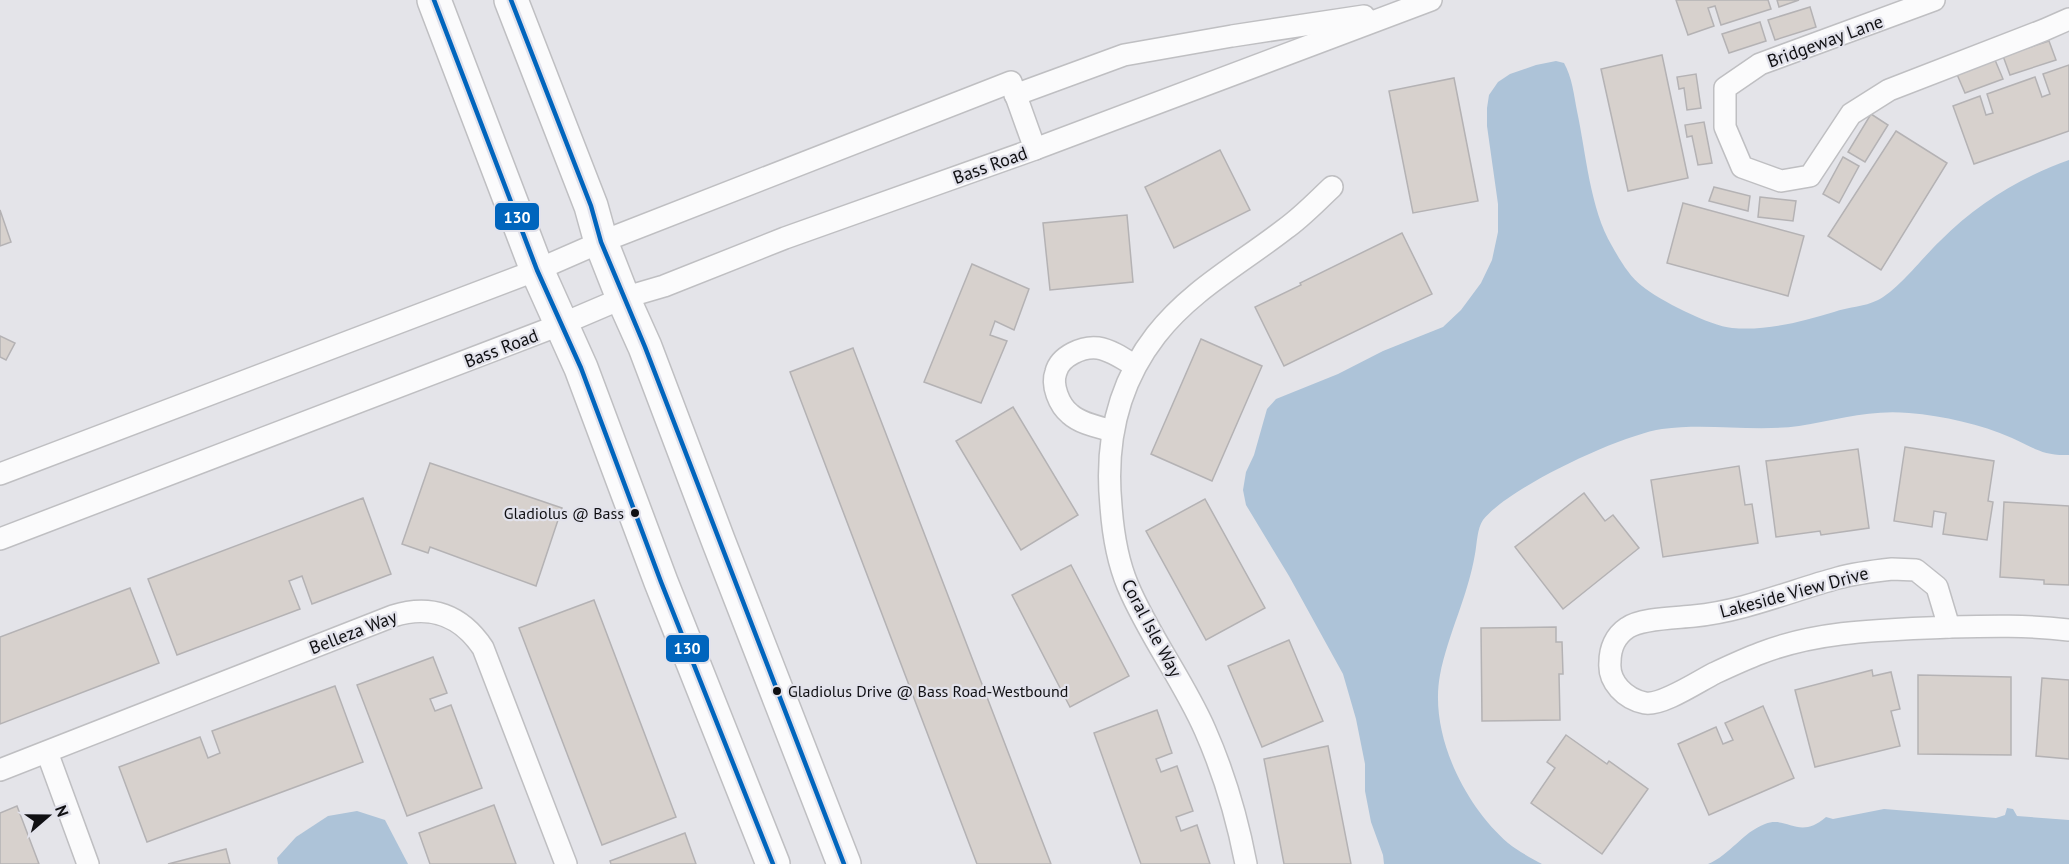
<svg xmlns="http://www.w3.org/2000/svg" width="2069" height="864" font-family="'PT Sans',sans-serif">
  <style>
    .water { fill: #adc3d8 }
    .building { fill: #d7d1cd; stroke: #b4b2b4; stroke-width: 1.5 }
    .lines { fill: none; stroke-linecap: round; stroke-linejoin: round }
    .minor-casing { stroke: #bfbfc2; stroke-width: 24 }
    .primary-casing { stroke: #bfbfc2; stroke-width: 36 }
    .minor { stroke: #fbfbfc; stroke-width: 21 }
    .primary { stroke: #fbfbfc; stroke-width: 33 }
    .bus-1-casing { stroke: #e2e2eb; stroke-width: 9 }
    .bus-1 { stroke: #0065bd; stroke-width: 4.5 }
    .bus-dot { fill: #101013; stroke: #e2e2eb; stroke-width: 2 }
    .labels { text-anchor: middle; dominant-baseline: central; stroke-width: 4.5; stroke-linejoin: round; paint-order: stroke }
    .bus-label { font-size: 16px; fill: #101013; stroke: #e2e2eb; text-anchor: end }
    .street-label { font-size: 18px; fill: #101013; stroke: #e2e2eb }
    .line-badge { stroke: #e2e2eb; stroke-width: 2 }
    .badge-label { font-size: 16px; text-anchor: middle; font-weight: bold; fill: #fff }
  </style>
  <rect width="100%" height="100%" fill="#e4e4e9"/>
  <!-- water -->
  <g class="water">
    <path d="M1556,61L1564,63C1572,77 1574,95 1577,111C1586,153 1590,209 1612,246C1620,260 1629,276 1642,286C1659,300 1710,326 1732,328C1766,331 1801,322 1834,312C1848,307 1864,307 1878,300C1898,290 1922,258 1940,241C1977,204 2019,178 2069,160V455C2042,456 2035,448 2012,438C1980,424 1944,416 1909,413C1871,409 1836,420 1799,426C1754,432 1708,423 1662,429C1621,435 1509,487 1483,520C1477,529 1477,543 1475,554C1468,596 1448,634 1440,675C1429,733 1464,805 1508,843C1518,851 1531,858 1542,864H1384L1383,855L1371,822L1365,791V764L1356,719L1343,674L1289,576L1246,505L1243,490L1246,472L1254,455L1267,409L1276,399L1338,374L1383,351L1443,327L1461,310L1481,283L1492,260L1498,232V204L1487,126V108L1489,95L1498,82L1510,74L1536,65Z"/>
    <path d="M2007,808L2013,809L2017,816L2069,820V864H1708C1730,855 1743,832 1765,824C1787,815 1799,841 1826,817L1833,819L1884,809L1996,818L2005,815Z"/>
    <polygon points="357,811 385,820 408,864 278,864 277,858 296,837 328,816"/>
  </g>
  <!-- building -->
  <g class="building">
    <polygon points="1676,0 1768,0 1771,9 1721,25 1715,6 1708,8 1714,26 1688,35"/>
    <polygon points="1777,0 1799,0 1779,7"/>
    <polygon points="1810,7 1816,27 1775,40 1768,20"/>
    <polygon points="1760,22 1766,41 1729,53 1722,34"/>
    <polygon points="2049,41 2056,60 2010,75 2003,56"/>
    <polygon points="1662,55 1688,178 1628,191 1601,69"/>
    <polygon points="1995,60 2003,79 1965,93 1956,72"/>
    <polygon points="2069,65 2069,131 1974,164 1953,106 1980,96 1986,115 1993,113 1987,94 2035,77 2042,97 2050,94 2043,74"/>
    <polygon points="1696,74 1701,108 1687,110 1684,88 1679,89 1677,77"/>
    <polygon points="1454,78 1478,201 1413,213 1389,91"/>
    <polygon points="1871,114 1888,125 1865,162 1848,152"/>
    <polygon points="1704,122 1712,163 1698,165 1692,136 1687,137 1685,125"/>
    <polygon points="1896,131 1947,163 1881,270 1828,236"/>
    <polygon points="1220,150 1250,210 1174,248 1145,187"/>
    <polygon points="1843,157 1859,166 1839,203 1823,194"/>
    <polygon points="1714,187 1750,196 1748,211 1709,201"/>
    <polygon points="1760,197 1796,201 1793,221 1758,217"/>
    <polygon points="1683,203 1804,236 1788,296 1667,263"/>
    <polygon points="0,210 11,242 0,246"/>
    <polygon points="1127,215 1133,282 1050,290 1043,223"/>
    <polygon points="1402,233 1432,294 1284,366 1255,307 1301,285 1300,283"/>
    <polygon points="972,264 1029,289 1014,330 995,321 990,335 1007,341 981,403 924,382"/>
    <polygon points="0,336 15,343 6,360 0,357"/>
    <polygon points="1201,339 1262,366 1212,481 1151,454"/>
    <polygon points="853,348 1051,864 977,864 790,372"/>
    <polygon points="1013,407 1078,515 1021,550 956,441"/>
    <polygon points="1905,447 1994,461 1988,501 1993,502 1987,540 1943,534 1946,513 1934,511 1932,527 1894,521"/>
    <polygon points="1858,449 1869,528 1821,535 1820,531 1776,537 1766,461"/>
    <polygon points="430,463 562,508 536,586 430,547 428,553 402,544"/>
    <polygon points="1739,466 1745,505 1752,504 1758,543 1663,557 1651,480"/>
    <polygon points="1584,493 1605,521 1613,515 1639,548 1563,609 1515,547"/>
    <polygon points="363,498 391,574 312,604 302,576 289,581 300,609 177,655 148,579"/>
    <polygon points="1205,499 1265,608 1206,640 1146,531"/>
    <polygon points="2004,502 2069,506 2069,585 2044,584 2044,580 2000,577"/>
    <polygon points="1071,565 1129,676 1070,707 1012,595"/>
    <polygon points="130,588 159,663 0,724 0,637"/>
    <polygon points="594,600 676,817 602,845 519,628"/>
    <polygon points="1556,627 1556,642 1562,642 1563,674 1559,674 1560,720 1482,721 1481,628"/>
    <polygon points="1289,640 1323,721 1262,747 1228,666"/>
    <polygon points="433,657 447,693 430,699 435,711 451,705 482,788 407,816 357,685"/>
    <polygon points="1872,670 1873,676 1891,672 1900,709 1891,711 1900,746 1815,767 1795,690"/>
    <polygon points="1918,675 2011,677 2011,755 1918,754"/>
    <polygon points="2042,678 2069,680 2069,759 2036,756"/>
    <polygon points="335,686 363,762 147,842 119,767 200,737 208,758 220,753 212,731"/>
    <polygon points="1763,706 1794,778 1709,815 1678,744 1716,727 1723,744 1733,740 1725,723"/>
    <polygon points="1157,710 1172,753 1156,759 1161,772 1177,766 1193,811 1176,817 1181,831 1197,825 1210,864 1141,864 1094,733"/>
    <polygon points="1566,735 1607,764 1609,761 1648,789 1602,854 1531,803 1555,768 1547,762"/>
    <polygon points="1328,746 1351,864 1284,864 1264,759"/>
    <polygon points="494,805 516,864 430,864 419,833"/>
    <polygon points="17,806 39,864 0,864 0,813"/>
    <polygon points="685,833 696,864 611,864 610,861"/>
    <polygon points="226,849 230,864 168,864"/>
  </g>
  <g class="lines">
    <!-- minor casing -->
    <g class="minor-casing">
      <g id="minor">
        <polyline points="1934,0 1760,64 1725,88 1725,127 1742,167 1781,181 1810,176 1851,114 1889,90 2044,30 2069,19"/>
        <polyline points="1015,95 1124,55 1232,36 1364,16"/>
        <polyline points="1035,149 1431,0"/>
        <path d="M1113,431C1099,427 1081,424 1070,414C1059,405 1051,385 1056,372C1060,356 1083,346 1098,348C1111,350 1124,359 1135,366"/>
        <polyline points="0,474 537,270 601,242 1011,82 1035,149 785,238 664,286 623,298 562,324 0,539"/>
        <path d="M1892,569L1916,570L1937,587L1949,627C1886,630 1820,630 1761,653C1745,659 1730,666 1715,673C1699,681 1662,706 1645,703C1625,699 1608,682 1610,662C1610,649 1615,636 1627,628C1641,618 1677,618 1694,616C1744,611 1790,591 1838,578C1856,573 1874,571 1892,569Z"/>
        <path d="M1949,627C1989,626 2029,625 2069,630"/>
        <polyline points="47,752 88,864"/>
        <path d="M0,770L393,616C431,604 461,615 483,648L566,864"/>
        <path d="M1246,864C1237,817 1224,773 1205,730C1183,680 1149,636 1128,586C1117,560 1113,534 1111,506C1105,444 1117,385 1156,335C1191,290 1240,264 1285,229C1302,217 1317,201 1332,187"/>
      </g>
    </g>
    <!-- primary casing -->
    <g class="primary-casing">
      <g id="primary">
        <polyline points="434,0 537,270 581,368 661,582 773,864"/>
        <polyline points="511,0 591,206 601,242 623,298 645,347 718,540 844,864"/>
      </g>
    </g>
    <!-- minor -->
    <use href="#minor" class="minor"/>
    <!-- primary -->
    <use href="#primary" class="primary"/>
    <!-- bus-1 casing -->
    <g class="bus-1-casing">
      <g id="bus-1">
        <polyline points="434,0 537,270 581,368 661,582 773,864"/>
        <polyline points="511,0 591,206 601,242 645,347 844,864"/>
      </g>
    </g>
    <!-- bus-1 -->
    <use href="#bus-1" class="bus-1"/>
  </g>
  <!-- markers -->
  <g class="bus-dot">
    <circle cx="635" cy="513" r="5"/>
    <circle cx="777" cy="691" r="5"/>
  </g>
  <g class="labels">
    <!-- bus labels -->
    <g class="bus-label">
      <text x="624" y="513">Gladiolus @ Bass</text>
      <text x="788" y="691" text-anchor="start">Gladiolus Drive @ Bass Road-Westbound</text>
    </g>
    <!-- street labels -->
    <g class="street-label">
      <text transform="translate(1825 41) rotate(-20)">Bridgeway Lane</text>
      <text transform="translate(990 165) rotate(-20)">Bass Road</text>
      <text transform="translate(501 348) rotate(-21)">Bass Road</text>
      <text transform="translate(1794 592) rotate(-15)">Lakeside View Drive</text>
      <text transform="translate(1152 628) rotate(62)">Coral Isle Way</text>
      <text transform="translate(353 632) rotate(-21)">Belleza Way</text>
    </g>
  </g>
  <g class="line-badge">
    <rect x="494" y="202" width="46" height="29" rx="6" fill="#0065bd"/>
    <rect x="665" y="634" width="45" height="29" rx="6" fill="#0065bd"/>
  </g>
  <g class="badge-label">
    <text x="517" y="223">130</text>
    <text x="687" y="654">130</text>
  </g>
  <!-- north arrow -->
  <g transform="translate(48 816) rotate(70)" stroke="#e2e2eb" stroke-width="4.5" paint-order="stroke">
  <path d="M0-4.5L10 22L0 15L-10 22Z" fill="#101013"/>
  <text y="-9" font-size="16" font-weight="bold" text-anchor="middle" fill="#101013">N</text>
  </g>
</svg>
